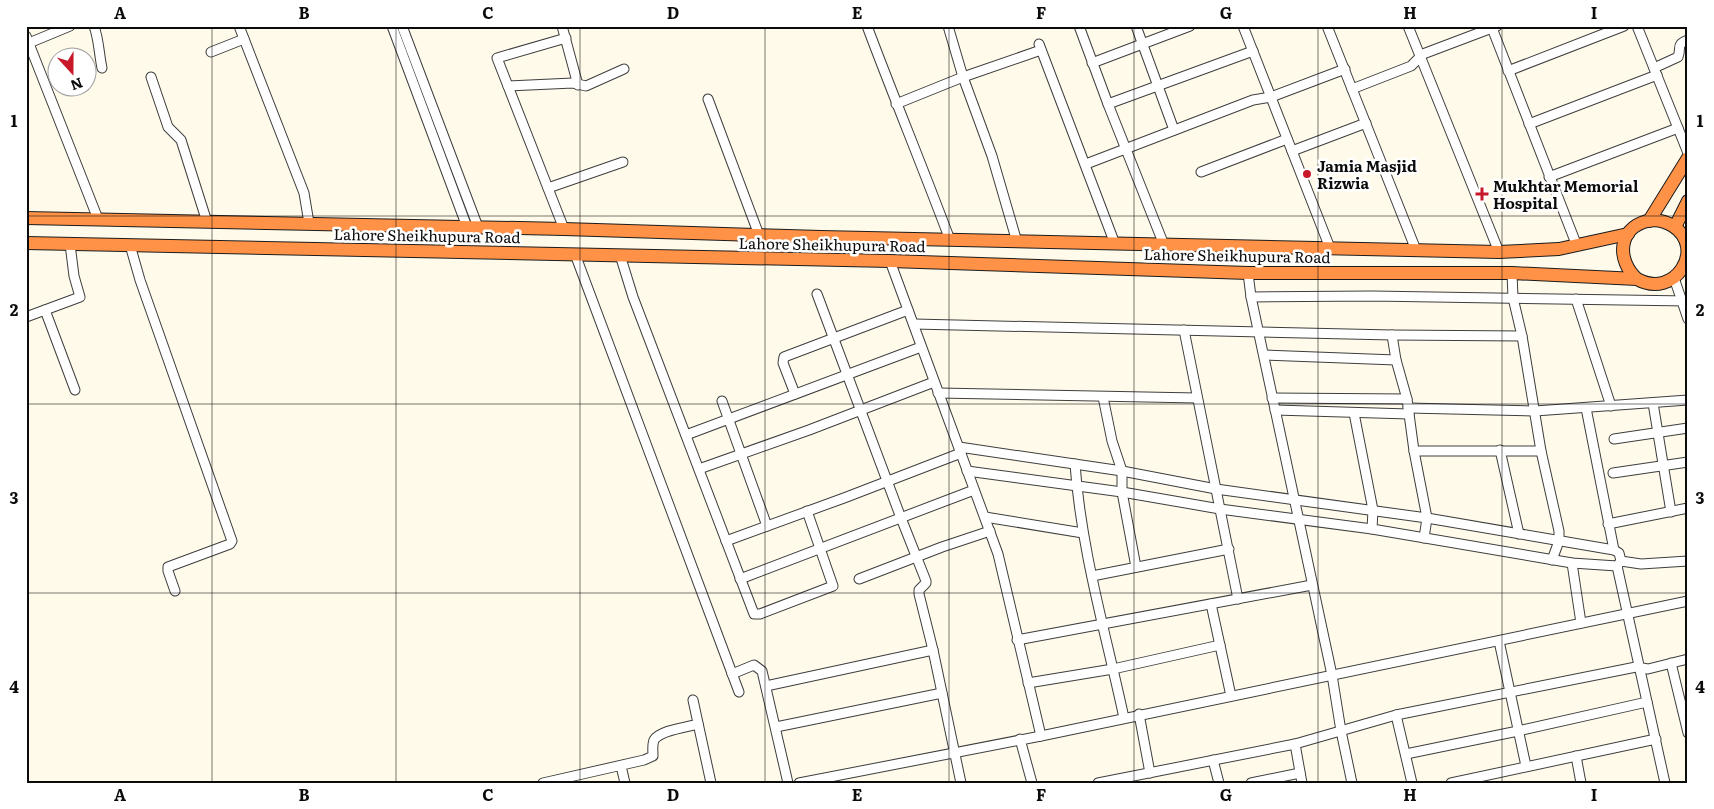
<svg xmlns="http://www.w3.org/2000/svg" width="1714" height="809" font-family="Literata,serif">
  <style>
    .lines { fill: none; stroke-linecap: round; stroke-linejoin: round }
    .minor-casing { stroke: #3e3e3e; stroke-width: 11 }
    .highway-casing { stroke: #1c1c1c; stroke-width: 14 }
    .minor { stroke: #fff; stroke-width: 9 }
    .highway { stroke: #ff9247; stroke-width: 12 }
    .grid { fill: none; stroke: #0b0b0b; stroke-width: 1; stroke-opacity: 0.55 }
    .poi-dot { fill: #c71728; stroke: #fff; stroke-width: 2 }
    .labels { text-anchor: middle; dominant-baseline: central; stroke-width: 5; stroke-linejoin: round; paint-order: stroke }
    .poi-label { font-size: 15px; font-weight: bold; fill: #0b0b0b; stroke: #fff; text-anchor: start }
    .street-label { font-size: 15px; fill: #0b0b0b; stroke: #fff }
    .neatline { fill: none; stroke: #0b0b0b; stroke-width: 2 }
    .grid-label { font-size: 16px; text-anchor: middle; font-weight: bold; fill: #0b0b0b }
  </style>
  <rect width="100%" height="100%" fill="#fffae9"/>
  <g class="lines">
    <!-- minor casing -->
    <g class="minor-casing">
      <g id="minor">
        <path d="M94,26C99,40 99,54 102,68"/>
        <polyline points="239,26 304,193 309,223"/>
        <polyline points="392,26 467,227"/>
        <polyline points="402,26 478,227"/>
        <polyline points="562,26 578,85"/>
        <path d="M867,26C894,98 923,168 950,240"/>
        <polyline points="948,26 963,77 992,156 1017,242"/>
        <polyline points="1079,26 1108,104 1164,245"/>
        <polyline points="1136,26 1174,130"/>
        <polyline points="1243,26 1330,248"/>
        <polyline points="1327,26 1416,250"/>
        <polyline points="1408,26 1499,252"/>
        <polyline points="1637,26 1688,153"/>
        <polyline points="1492,28 1577,246"/>
        <polyline points="26,36 98,219"/>
        <polyline points="29,43 70,26"/>
        <polyline points="1039,44 1115,244"/>
        <polyline points="211,52 244,39"/>
        <polyline points="1092,63 1190,26"/>
        <path d="M1654,68L1678,57C1682,47 1675,45 1688,40"/>
        <polyline points="1508,71 1624,26"/>
        <polyline points="151,77 168,127 181,140 207,222"/>
        <polyline points="508,86 573,83 586,86 624,69"/>
        <polyline points="1352,89 1411,66 1423,54 1497,26"/>
        <polyline points="708,99 759,235"/>
        <polyline points="896,104 963,77 1041,50"/>
        <polyline points="1108,104 1253,51"/>
        <polyline points="1529,124 1657,75"/>
        <polyline points="1292,151 1366,123"/>
        <polyline points="1086,164 1253,100 1271,97 1345,69"/>
        <polyline points="1201,172 1287,139"/>
        <polyline points="1549,177 1678,128"/>
        <polyline points="548,188 623,162"/>
        <polyline points="564,229 497,58 566,38"/>
        <polyline points="130,245 140,280 232,541 230,544 168,567 168,571 175,591"/>
        <polyline points="575,254 739,692"/>
        <polyline points="620,255 633,297 754,614 760,614 833,586 807,511"/>
        <polyline points="890,261 998,554 1041,736"/>
        <polyline points="1248,273 1251,297 1332,675 1341,731 1352,783"/>
        <polyline points="1512,273 1513,298 1522,336 1541,451 1559,531 1559,541 1552,560"/>
        <polyline points="1674,278 1688,319"/>
        <polyline points="817,294 901,518 926,581 926,583 919,590 919,594 933,650 961,783"/>
        <polyline points="1251,297 1372,296 1688,301"/>
        <polyline points="1576,299 1611,406"/>
        <polyline points="45,310 75,390"/>
        <polyline points="26,317 80,297 74,276 70,244"/>
        <polyline points="914,324 1392,335 1522,336"/>
        <polyline points="1184,330 1238,599"/>
        <polyline points="1392,335 1396,360 1407,399 1414,451 1427,518 1424,538"/>
        <polyline points="1264,355 1396,360"/>
        <polyline points="938,393 1197,398"/>
        <polyline points="795,394 783,363 784,357 908,310"/>
        <polyline points="1103,397 1112,441 1122,471 1122,492 1136,567"/>
        <polyline points="1272,398 1407,399"/>
        <polyline points="722,401 767,526"/>
        <polyline points="1653,403 1671,512"/>
        <polyline points="1408,408 1535,411 1688,400"/>
        <polyline points="1586,408 1614,550"/>
        <polyline points="1275,410 1409,414"/>
        <polyline points="1354,413 1373,510 1372,529"/>
        <polyline points="686,435 921,347"/>
        <polyline points="1614,439 1688,428"/>
        <polyline points="959,447 1122,471 1216,489 1427,518 1614,550 1619,553 1621,561"/>
        <polyline points="1500,450 1519,534"/>
        <polyline points="1414,451 1541,451"/>
        <path d="M1075,464C1081,550 1106,634 1124,718"/>
        <polyline points="699,469 809,430 934,382"/>
        <polyline points="967,471 1122,492 1220,509 1372,529 1572,563 1617,566 1621,561"/>
        <polyline points="1613,473 1688,462"/>
        <polyline points="985,517 1083,533"/>
        <polyline points="1608,524 1688,508"/>
        <polyline points="726,541 844,498 961,453"/>
        <polyline points="1621,561 1641,564 1688,561"/>
        <polyline points="1572,563 1581,623"/>
        <polyline points="1617,566 1665,783"/>
        <polyline points="1092,576 1229,549"/>
        <polyline points="740,579 974,490"/>
        <polyline points="859,579 942,547 990,531"/>
        <polyline points="1211,604 1231,696"/>
        <polyline points="1017,640 1312,585"/>
        <polyline points="1499,641 1526,766"/>
        <polyline points="1671,663 1688,733"/>
        <polyline points="732,674 754,665 762,671 788,783"/>
        <polyline points="1028,683 1113,669 1220,645"/>
        <polyline points="766,686 933,650"/>
        <polyline points="693,700 711,783"/>
        <polyline points="1139,714 1150,773"/>
        <polyline points="1396,715 1412,783"/>
        <polyline points="776,727 942,693"/>
        <polyline points="1020,739 1032,783"/>
        <polyline points="1295,744 1302,783"/>
        <polyline points="1406,754 1518,731 1647,702"/>
        <polyline points="1576,756 1581,783"/>
        <polyline points="1213,760 1219,783"/>
        <polyline points="621,766 625,783"/>
        <path d="M543,783L644,760L653,756C653,751 652,745 654,740C660,730 688,727 698,724"/>
        <polyline points="799,783 1041,736 1688,601"/>
        <polyline points="1098,783 1295,744 1396,715 1636,667 1648,669 1688,659"/>
        <polyline points="1251,783 1300,773"/>
        <polyline points="1451,783 1656,739"/>
      </g>
    </g>
    <!-- highway casing -->
    <g class="highway-casing">
      <g id="highway">
        <polyline points="26,218 564,229 821,237 1499,252 1559,249 1628,234"/>
        <polyline points="1649,221 1688,158"/>
        <polyline points="1675,227 1688,201"/>
        <path d="M26,243L890,261L1248,273H1512L1637,279C1675,300 1707,248 1673,226C1665,221 1656,219 1647,221C1617,229 1617,261 1637,279"/>
      </g>
    </g>
    <!-- minor -->
    <use href="#minor" class="minor"/>
    <!-- highway -->
    <use href="#highway" class="highway"/>
  </g>
  <!-- grid -->
  <path class="grid" d="M212,26V783M396,26V783M580,26V783M765,26V783M949,26V783M1134,26V783M1318,26V783M1502,26V783M26,216H1688M26,404H1688M26,593H1688"/>
  <!-- markers -->
  <g class="poi-dot">
    <circle cx="1307" cy="174" r="5"/>
    <path d="M1479.5 186.5h5v5h5v5h-5v5h-5v-5h-5v-5h5z"/>
  </g>
  <g class="labels">
    <!-- poi labels -->
    <g class="poi-label">
      <text x="1317" y="165">Jamia Masjid<tspan x="1317" dy="17">Rizwia</tspan></text>
      <text x="1493" y="185">Mukhtar Memorial<tspan x="1493" dy="17">Hospital</tspan></text>
    </g>
    <!-- street labels -->
    <g class="street-label">
      <text transform="translate(427 235) rotate(1)">Lahore Sheikhupura Road</text>
      <text transform="translate(832 244) rotate(1)">Lahore Sheikhupura Road</text>
      <text transform="translate(1237 255) rotate(1)">Lahore Sheikhupura Road</text>
    </g>
  </g>
  <!-- border -->
  <rect width="1714" height="809" fill="none" stroke="#ffffff" stroke-width="55"/>
  <!-- north arrow -->
  <g transform="translate(72 72) rotate(159)"><circle r="24" fill="#ffffff" stroke="#9d9d9d"/>
  <path d="M0-4L9 19L0 12L-9 19Z" fill="#c71728"/>
  <text y="-8" font-size="14" font-weight="bold" text-anchor="middle" fill="#0b0b0b">N</text>
  </g>
  <rect x="28" y="28" width="1658" height="754" class="neatline"/>
  <g class="grid-label">
    <text x="120" y="19">A</text>
    <text x="304" y="19">B</text>
    <text x="488" y="19">C</text>
    <text x="673" y="19">D</text>
    <text x="857" y="19">E</text>
    <text x="1041" y="19">F</text>
    <text x="1226" y="19">G</text>
    <text x="1410" y="19">H</text>
    <text x="1594" y="19">I</text>
    <text x="14" y="127">1</text>
    <text x="1700" y="127">1</text>
    <text x="14" y="316">2</text>
    <text x="1700" y="316">2</text>
    <text x="14" y="504">3</text>
    <text x="1700" y="504">3</text>
    <text x="14" y="693">4</text>
    <text x="1700" y="693">4</text>
    <text x="120" y="801">A</text>
    <text x="304" y="801">B</text>
    <text x="488" y="801">C</text>
    <text x="673" y="801">D</text>
    <text x="857" y="801">E</text>
    <text x="1041" y="801">F</text>
    <text x="1226" y="801">G</text>
    <text x="1410" y="801">H</text>
    <text x="1594" y="801">I</text>
  </g>
</svg>
